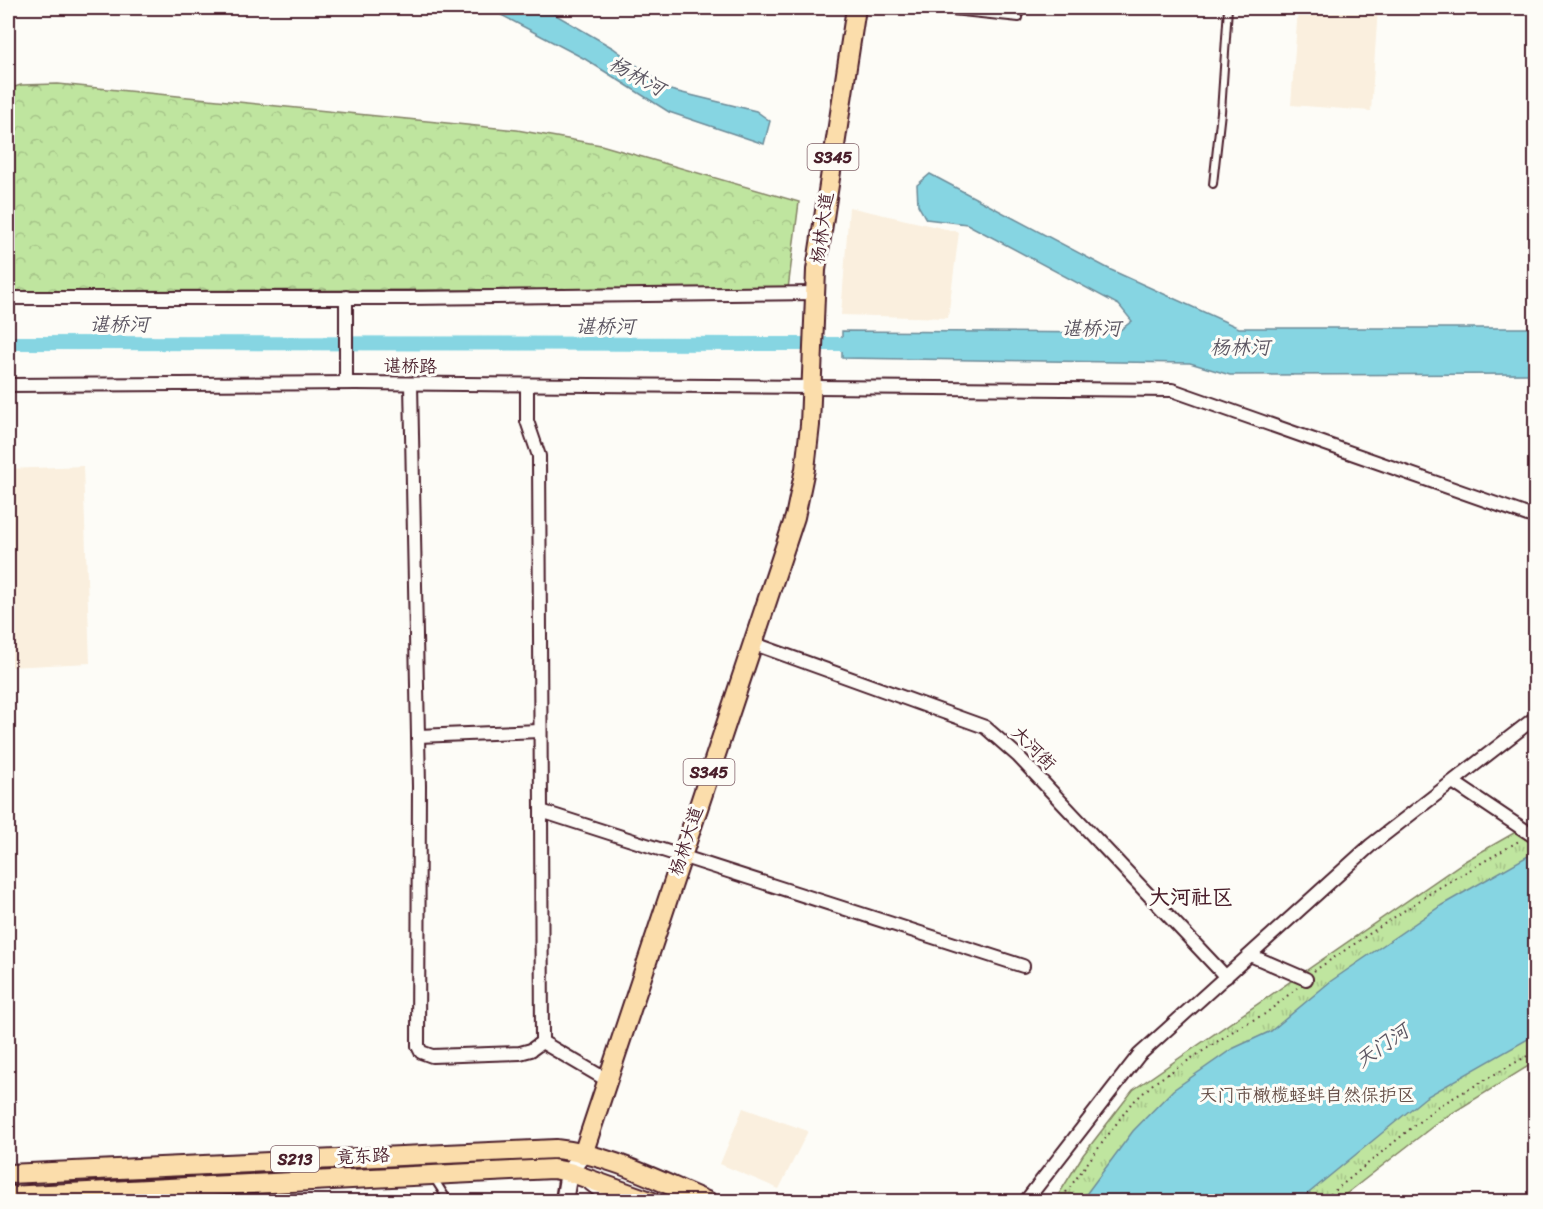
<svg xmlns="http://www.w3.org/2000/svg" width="1543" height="1209" font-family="Sriracha,'LXGW WenKai TC',sans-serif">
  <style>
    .built { fill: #faefde }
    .forest { fill: url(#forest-crowns); stroke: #848265; stroke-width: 1.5 }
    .park { fill: url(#park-tufts); stroke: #848265; stroke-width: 1.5 }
    .water { fill: #86d5e2; stroke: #6e8c99; stroke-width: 1.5 }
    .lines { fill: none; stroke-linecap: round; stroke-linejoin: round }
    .canal { stroke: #86d5e2; stroke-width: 14 }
    .lane-casing { stroke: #4a1f2b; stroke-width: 10 }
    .street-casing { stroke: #4a1f2b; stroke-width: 16 }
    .secondary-casing { stroke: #4a1f2b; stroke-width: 21 }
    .primary-casing { stroke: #4a1f2b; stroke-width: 22 }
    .path { stroke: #4a1f2b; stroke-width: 2; stroke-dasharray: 1.5 4.5; stroke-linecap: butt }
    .lane { stroke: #fdfcf7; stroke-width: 6 }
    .street { stroke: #fdfcf7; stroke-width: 12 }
    .secondary { stroke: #fdfcf7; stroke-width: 16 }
    .primary { stroke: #fbddab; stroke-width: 18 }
    .labels { text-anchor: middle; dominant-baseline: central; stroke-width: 6; stroke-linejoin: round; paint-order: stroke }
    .shield { fill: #fdfcf7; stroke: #806168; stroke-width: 1.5 }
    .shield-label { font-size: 16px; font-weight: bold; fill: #4a1f2b }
    .street-label { font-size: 18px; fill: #4a1f2b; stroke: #fdfcf7 }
    .park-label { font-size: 18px; fill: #675048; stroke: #fdfcf7 }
    .water-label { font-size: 20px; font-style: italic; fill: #5c5662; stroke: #fdfcf7 }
    .quarter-label { font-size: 21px; font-weight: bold; fill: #4a1f2b; stroke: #fdfcf7 }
  </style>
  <defs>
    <pattern id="forest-crowns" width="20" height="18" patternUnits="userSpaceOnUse" patternTransform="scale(1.5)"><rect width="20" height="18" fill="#bfe59f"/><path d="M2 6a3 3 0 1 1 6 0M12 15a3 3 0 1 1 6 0" fill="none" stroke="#a6c489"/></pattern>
    <pattern id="park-tufts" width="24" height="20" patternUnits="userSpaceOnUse" patternTransform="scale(1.5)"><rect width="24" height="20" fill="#bfe59f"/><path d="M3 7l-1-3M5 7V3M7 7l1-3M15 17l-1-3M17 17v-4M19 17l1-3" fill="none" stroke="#a6c489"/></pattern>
  </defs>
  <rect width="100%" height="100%" fill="#fdfcf7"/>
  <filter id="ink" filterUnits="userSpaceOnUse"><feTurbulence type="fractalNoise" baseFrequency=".0167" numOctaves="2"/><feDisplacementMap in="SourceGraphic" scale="12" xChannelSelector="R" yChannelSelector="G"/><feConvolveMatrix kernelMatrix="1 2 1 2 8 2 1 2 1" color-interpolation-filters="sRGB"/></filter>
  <g filter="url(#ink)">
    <!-- built -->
    <g class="built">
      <polygon points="1298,8 1378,8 1371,111 1291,105"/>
      <polygon points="849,207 959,232 948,318 841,315"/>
      <polygon points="83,466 90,663 8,667 8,469"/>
      <polygon points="743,1108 808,1131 779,1189 720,1164"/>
    </g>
    <!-- forest -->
    <polygon class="forest" points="58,84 517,130 601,145 799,202 788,289 8,291 8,89 21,85"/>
    <!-- park -->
    <polygon class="park" points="1535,821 1535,1062 1441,1120 1337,1201 1054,1202 1083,1155 1133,1090 1465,861"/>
    <!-- water -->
    <g class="water">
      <polygon points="488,8 544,8 613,48 670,90 756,111 770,121 764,144 669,112 585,59"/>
      <polygon points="930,174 1111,270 1239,328 1535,328 1535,374 1230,375 1190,363 842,358 842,331 1116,333 1132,321 1119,305 967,224 926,219 918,205 917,185"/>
      <polygon points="1535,852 1535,1035 1426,1097 1299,1201 1081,1201 1133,1131 1173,1090 1232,1049 1271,1031 1331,981 1442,905"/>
    </g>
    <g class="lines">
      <!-- canal -->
      <polyline class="canal" points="8,343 860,344"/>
      <!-- lane casing -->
      <g class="lane-casing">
        <g id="lane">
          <polyline points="924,8 1019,18"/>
          <polyline points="1213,184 1221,112 1228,8"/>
          <polyline points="433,1177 449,1202"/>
        </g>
      </g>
      <!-- street casing -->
      <g class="street-casing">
        <g id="street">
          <polyline points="8,298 408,298 815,293"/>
          <polyline points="346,383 346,297"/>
          <polyline points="411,384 419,786 418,1046 421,1052 432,1056 520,1053 531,1050 542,1042"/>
          <polyline points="8,385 356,383 1172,390 1536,518"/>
          <polyline points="527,385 527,421 539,456 541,811"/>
          <polyline points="752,643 985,727 1018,756 1226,977"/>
          <polyline points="418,736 540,731"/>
          <polyline points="1453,782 1532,835"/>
          <polyline points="1250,955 1306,979"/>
          <polyline points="607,1080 542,1042 541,811 1023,966"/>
          <polyline points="590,1184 613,1202"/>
          <polyline points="1025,1202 1139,1055 1371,845 1536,717"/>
        </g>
      </g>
      <!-- secondary casing -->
      <g class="secondary-casing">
        <polyline id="secondary" points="564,1202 569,1172 583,1154"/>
      </g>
      <!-- primary casing -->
      <g class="primary-casing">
        <g id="primary">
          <polyline points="583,1154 795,517 805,469 810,425 816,270 856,8"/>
          <path d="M8,1174L556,1149C609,1154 660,1182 709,1202"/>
          <polyline points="8,1196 553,1169 569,1172 653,1202"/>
        </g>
      </g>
      <!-- path -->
      <g class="path">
        <polyline points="1314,971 1432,892 1519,841"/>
        <polyline points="723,1195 741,1202"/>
        <polyline points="1059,1202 1130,1105 1154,1083 1241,1026 1265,1014 1297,988"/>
        <polyline points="1321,1202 1437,1107 1536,1051"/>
      </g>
      <!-- lane -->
      <use href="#lane" class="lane"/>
      <!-- street -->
      <use href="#street" class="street"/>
      <!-- secondary -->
      <use href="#secondary" class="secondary"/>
      <!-- primary -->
      <use href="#primary" class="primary"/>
    </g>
  </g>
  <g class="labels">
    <!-- shield labels -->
    <g class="shield">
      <rect x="807.5" y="144" width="51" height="26" rx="4.5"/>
      <rect x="683.5" y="759" width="51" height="26" rx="4.5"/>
      <rect x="271" y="1146" width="48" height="26" rx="4.5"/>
    </g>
    <g class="shield-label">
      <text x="833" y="157">S345</text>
      <text x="709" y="772">S345</text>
      <text x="295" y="1159">S213</text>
    </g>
    <!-- street labels -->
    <g class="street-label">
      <text transform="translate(822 228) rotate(-82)">杨林大道</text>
      <text transform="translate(410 366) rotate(1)">谌桥路</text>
      <text transform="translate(1034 748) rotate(45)">大河街</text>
      <text transform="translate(686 841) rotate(-72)">杨林大道</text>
      <text transform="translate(363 1156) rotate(-3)">竟东路</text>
    </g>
    <!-- park labels -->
    <g class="park-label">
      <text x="1307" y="1095">天门市橄榄蛏蚌自然保护区</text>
    </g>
    <!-- water labels -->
    <g class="water-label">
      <text transform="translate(637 76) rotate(29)">杨林河</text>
      <text x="119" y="324">谌桥河</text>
      <text x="605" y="326">谌桥河</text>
      <text x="1091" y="328">谌桥河</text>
      <text x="1240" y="347">杨林河</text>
      <text transform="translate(1382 1046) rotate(-35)">天门河</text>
    </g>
    <!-- quarter labels -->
    <g class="quarter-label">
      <text x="1191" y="897">大河社区</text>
    </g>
  </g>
  <!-- margin -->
  <rect width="1543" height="1209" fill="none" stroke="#fdfcf7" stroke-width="30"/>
  <rect x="15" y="15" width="1513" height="1179" fill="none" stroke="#4a1f2b" stroke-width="2" filter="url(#ink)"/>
</svg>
